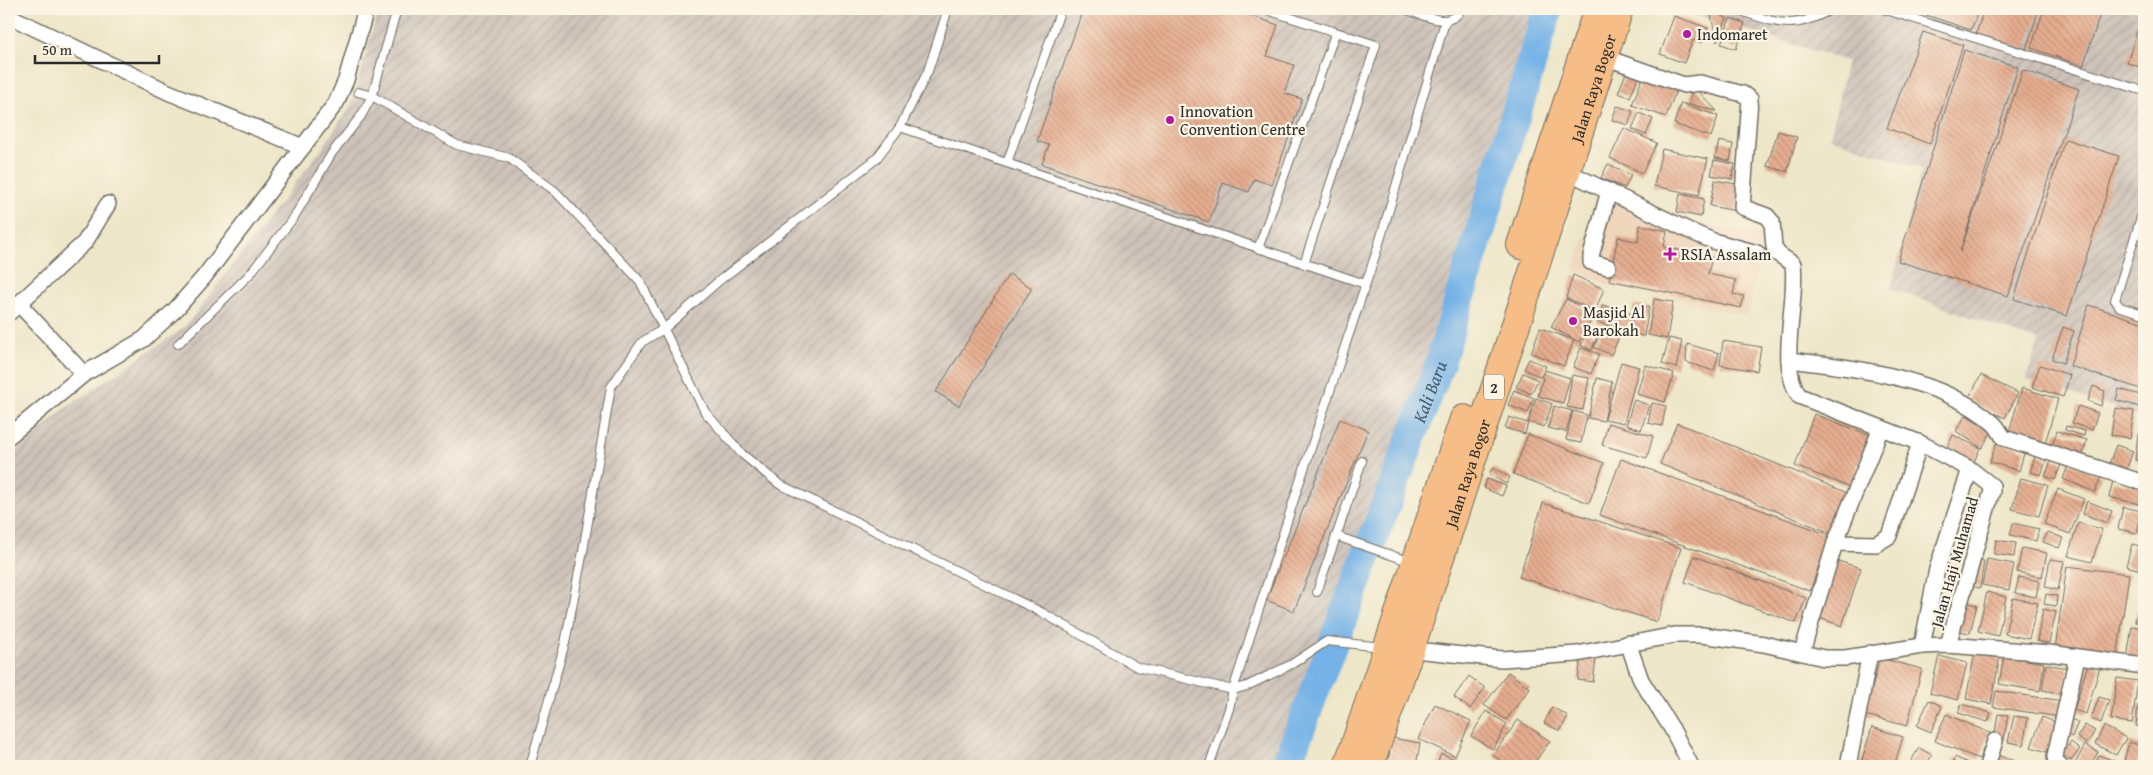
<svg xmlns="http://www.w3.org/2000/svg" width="2153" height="775" font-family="'Gentium Book Plus',serif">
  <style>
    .built { fill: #efd6bb }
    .industrial { fill: url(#industrial-furrows) }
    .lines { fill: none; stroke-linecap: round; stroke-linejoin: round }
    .river { stroke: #74b2e7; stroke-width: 30 }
    .building { fill: url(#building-back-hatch) }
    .lane-casing { stroke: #6f6c62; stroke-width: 10 }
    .street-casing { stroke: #6f6c62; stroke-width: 18 }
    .highway-casing { stroke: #6f6c62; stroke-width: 30 }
    .lane { stroke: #fff; stroke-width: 8 }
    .street { stroke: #fff; stroke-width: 15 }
    .highway { stroke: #f6be86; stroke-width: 28 }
    .poi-dot { fill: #b5179e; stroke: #fcf5e5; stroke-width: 2 }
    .labels { text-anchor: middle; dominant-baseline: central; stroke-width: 4.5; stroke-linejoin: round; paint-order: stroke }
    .shield { fill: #fcf5e5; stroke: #6a6863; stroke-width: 1 }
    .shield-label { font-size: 15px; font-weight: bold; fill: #2b2b2b }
    .poi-label { font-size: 16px; fill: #2b2b2b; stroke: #fcf5e5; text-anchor: start }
    .street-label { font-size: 16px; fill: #2b2b2b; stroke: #fcf5e5 }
    .water-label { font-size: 18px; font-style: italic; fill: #455a6d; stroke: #fcf5e5 }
  </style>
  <defs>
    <pattern id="industrial-furrows" width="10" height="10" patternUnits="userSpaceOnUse" patternTransform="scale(1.25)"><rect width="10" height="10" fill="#cdc2b9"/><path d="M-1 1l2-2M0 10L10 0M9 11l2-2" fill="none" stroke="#b0a79f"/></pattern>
    <pattern id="building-back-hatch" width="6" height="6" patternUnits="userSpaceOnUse" patternTransform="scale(1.25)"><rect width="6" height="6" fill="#e7ae90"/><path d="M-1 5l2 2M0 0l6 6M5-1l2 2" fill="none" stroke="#bb8e76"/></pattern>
  </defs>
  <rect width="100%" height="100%" fill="#fcf5e5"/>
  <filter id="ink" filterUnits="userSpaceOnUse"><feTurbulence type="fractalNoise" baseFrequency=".02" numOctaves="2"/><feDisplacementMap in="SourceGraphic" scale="10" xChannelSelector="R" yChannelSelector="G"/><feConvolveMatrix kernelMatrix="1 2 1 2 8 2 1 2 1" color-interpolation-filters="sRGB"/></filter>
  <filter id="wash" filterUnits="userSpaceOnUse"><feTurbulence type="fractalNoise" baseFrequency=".0096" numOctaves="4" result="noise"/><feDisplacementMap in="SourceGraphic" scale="20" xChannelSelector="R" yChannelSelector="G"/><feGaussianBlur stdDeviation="1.12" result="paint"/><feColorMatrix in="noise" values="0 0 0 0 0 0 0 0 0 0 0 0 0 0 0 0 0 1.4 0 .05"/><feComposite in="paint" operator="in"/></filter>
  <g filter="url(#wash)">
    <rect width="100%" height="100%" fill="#ede6c8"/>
    <!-- built -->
    <polygon class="built" points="1605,184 1694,222 1765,237 1747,316 1608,285 1573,270"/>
    <!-- industrial -->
    <g class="industrial">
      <polygon points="379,9 1545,9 1295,766 9,766 9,457 64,409 185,327 324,146 351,105"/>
      <polygon points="1678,9 2144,9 2144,417 2026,379 2039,341 1891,289 1922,169 1830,138 1847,61"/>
    </g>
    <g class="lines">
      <!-- river -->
      <path class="river" id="s1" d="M1286,766L1439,366L1548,9"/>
    </g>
    <g id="blocks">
      <!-- building -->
      <g class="building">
        <polygon points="1083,9 1231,9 1278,25 1267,56 1294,65 1284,93 1302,99 1272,185 1254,179 1249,192 1223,183 1209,222 1042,164 1049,145 1037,141"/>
        <polygon points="1924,9 1979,9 1971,30 1923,14"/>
        <polygon points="1984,9 2039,9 2026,49 1976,34"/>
        <polygon points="2044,9 2102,9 2083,66 2031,48"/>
        <polygon points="2144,9 2144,68 2127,63"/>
        <polygon points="1710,11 1727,18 1717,42"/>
        <polygon points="1674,16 1708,28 1702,43 1693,40 1684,63 1660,54"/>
        <polygon points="1730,18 1745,23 1736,49 1721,44"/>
        <polygon points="1923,32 1963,45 1930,144 1887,128"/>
        <polygon points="1964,50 2018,67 1960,252 2023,70 2079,89 2008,296 1898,261"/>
        <polygon points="1628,68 1640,73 1630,97 1618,93"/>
        <polygon points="1645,71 1679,83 1666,117 1632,105"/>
        <polygon points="1693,86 1717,111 1689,104"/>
        <polygon points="1681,103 1718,116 1711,137 1674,124"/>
        <polygon points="1617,106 1633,111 1628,125 1612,120"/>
        <polygon points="1639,113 1653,119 1646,135 1632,129"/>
        <polygon points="1624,128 1657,143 1642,173 1610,158"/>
        <polygon points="1778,131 1797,137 1787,172 1767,166"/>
        <polygon points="2065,139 2119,156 2067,316 2014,299"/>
        <polygon points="1719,141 1733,144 1730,161 1715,158"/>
        <polygon points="1662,149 1708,159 1699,195 1654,186"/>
        <polygon points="1714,160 1735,164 1732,179 1711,175"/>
        <polygon points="1608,164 1631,175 1625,188 1601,178"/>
        <polygon points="1715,180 1741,185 1736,211 1710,206"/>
        <polygon points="1680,194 1704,199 1701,217 1677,212"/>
        <polygon points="1640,225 1667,231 1664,247 1712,257 1708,274 1736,280 1733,294 1744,296 1741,308 1609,280 1618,237 1638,242"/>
        <polygon points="1009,274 1032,288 959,406 936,392"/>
        <polygon points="1573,275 1604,289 1595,311 1566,298"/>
        <polygon points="1566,299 1595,314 1579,342 1551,327"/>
        <polygon points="1654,299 1673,302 1667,339 1648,335"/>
        <polygon points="1634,304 1649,307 1644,336 1630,334"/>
        <polygon points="1603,305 1632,315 1626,332 1597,322"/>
        <polygon points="2089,305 2144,323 2144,390 2070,366"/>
        <polygon points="2063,327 2074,331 2063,363 2052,359"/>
        <polygon points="1540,328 1574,340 1564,366 1531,353"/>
        <polygon points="1603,328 1620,335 1611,355 1594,347"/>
        <polygon points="1586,332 1597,336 1592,350 1581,346"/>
        <polygon points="1669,338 1682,341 1676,368 1662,364"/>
        <polygon points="1723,341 1761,347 1757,371 1720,365"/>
        <polygon points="1687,344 1719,353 1714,371 1686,362"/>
        <polygon points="1581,348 1599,354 1591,374 1573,367"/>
        <polygon points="1529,359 1546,366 1541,377 1524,369"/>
        <polygon points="1621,362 1639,367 1624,423 1605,419"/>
        <polygon points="1645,365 1674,373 1665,402 1637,394"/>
        <polygon points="2040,365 2070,375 2063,397 2032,387"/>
        <polygon points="1545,370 1570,378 1563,403 1538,396"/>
        <polygon points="1523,373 1538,380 1531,394 1516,387"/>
        <polygon points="1572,375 1589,378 1583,410 1567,407"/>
        <polygon points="1981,375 2018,393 2005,418 1968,400"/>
        <polygon points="1597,378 1612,382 1604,421 1588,418"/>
        <polygon points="2093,386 2105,391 2101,406 2088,401"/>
        <polygon points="2022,388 2058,399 2045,443 2009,432"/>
        <polygon points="2119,389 2144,396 2143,408 2116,400"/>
        <polygon points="1514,390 1534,398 1528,413 1508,405"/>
        <polygon points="1536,398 1552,404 1544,427 1528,422"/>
        <polygon points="1634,400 1649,405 1641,430 1626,425"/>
        <polygon points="1652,403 1666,406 1662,426 1648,423"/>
        <polygon points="1554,406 1572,411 1566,432 1548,428"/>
        <polygon points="2078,406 2098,413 2092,430 2072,423"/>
        <polygon points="2115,408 2134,411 2130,438 2111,435"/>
        <polygon points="1573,411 1587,415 1581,443 1566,440"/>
        <polygon points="1814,414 1870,435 1850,487 1795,466"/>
        <polygon points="1966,415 1992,431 1982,448 1956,431"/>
        <polygon points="1509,417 1528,423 1525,434 1505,428"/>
        <polygon points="1340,419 1368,430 1294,611 1266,600"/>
        <polygon points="1608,423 1653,436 1647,458 1602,445"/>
        <polygon points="1677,423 1850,494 1833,534 1660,464"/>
        <polygon points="2066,426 2085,431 2084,436 2065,430"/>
        <polygon points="2057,431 2087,440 2082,457 2052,447"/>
        <polygon points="1528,434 1604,463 1589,503 1513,474"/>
        <polygon points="2138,434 2144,434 2144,462 2135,460"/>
        <polygon points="1953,435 1980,448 1974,462 1947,448"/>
        <polygon points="1997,441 2025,450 2019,471 1990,462"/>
        <polygon points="2116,445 2133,451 2125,474 2108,467"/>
        <polygon points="2036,454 2047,458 2041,475 2030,472"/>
        <polygon points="1621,459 1830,535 1810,591 1600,515"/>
        <polygon points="2052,459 2062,462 2055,480 2045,476"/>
        <polygon points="2069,463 2101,476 2095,492 2063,479"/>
        <polygon points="1493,468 1510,477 1506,484 1489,474"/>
        <polygon points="2021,478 2048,485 2039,516 2012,509"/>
        <polygon points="1487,479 1506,486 1502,496 1484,488"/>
        <polygon points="2113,481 2143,488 2139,504 2109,497"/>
        <polygon points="2058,489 2084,499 2070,534 2044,524"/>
        <polygon points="2087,501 2112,511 2107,523 2083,514"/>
        <polygon points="1543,503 1681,548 1657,622 1519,577"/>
        <polygon points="2123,507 2142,511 2137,533 2118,529"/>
        <polygon points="2013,523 2039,529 2036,541 2010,535"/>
        <polygon points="2078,523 2102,529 2092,562 2068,556"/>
        <polygon points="2048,532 2063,538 2059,548 2043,542"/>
        <polygon points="1996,540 2016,543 2014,557 1994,554"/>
        <polygon points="2132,544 2144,547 2144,571 2126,566"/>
        <polygon points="2022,548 2047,553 2042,577 2017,572"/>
        <polygon points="1694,556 1806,598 1796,623 1685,582"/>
        <polygon points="1974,559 1984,561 1980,588 1970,586"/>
        <polygon points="1987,559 2014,564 2009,590 1982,585"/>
        <polygon points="2050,559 2064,561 2058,590 2045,587"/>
        <polygon points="1838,561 1861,568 1842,626 1819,618"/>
        <polygon points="2067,566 2129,574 2117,658 2055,649"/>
        <polygon points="2019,577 2039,581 2036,597 2015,593"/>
        <polygon points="1987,592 2006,597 1998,636 1978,631"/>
        <polygon points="2046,594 2057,596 2056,606 2044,604"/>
        <polygon points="2013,598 2038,603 2029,639 2005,634"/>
        <polygon points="1965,602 1977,605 1970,633 1958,631"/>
        <polygon points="2138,608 2144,610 2144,623 2135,622"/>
        <polygon points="2043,609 2056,612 2049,643 2037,641"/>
        <polygon points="2132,626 2144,628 2142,661 2127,659"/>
        <polygon points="1975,652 2000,656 1991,704 1966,699"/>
        <polygon points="1939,656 1967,663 1958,700 1930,693"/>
        <polygon points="2004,656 2044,663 2040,691 1999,684"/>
        <polygon points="1581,657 1596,659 1593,682 1578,680"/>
        <polygon points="1880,658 1922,669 1907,726 1865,715"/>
        <polygon points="2046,664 2068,668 2064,694 2042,690"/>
        <polygon points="2088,664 2100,667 2086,714 2074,710"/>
        <polygon points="1508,672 1530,688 1506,720 1484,705"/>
        <polygon points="1469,676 1485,688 1470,709 1454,697"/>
        <polygon points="2117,678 2138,681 2132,723 2111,720"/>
        <polygon points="1996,691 2063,701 2061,717 1993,707"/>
        <polygon points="2099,697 2109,700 2101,723 2091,719"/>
        <polygon points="1929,700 1942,706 1931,732 1917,726"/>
        <polygon points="1435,704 1471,721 1455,756 1418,739"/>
        <polygon points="1961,704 1991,713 1988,722 1958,713"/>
        <polygon points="2138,705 2144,706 2144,727 2136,726"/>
        <polygon points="1552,707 1568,716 1560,731 1544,723"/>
        <polygon points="1486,711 1507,724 1493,749 1471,736"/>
        <polygon points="1946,714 1990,733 1979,759 1935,741"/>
        <polygon points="1998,714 2008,715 2004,740 1994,739"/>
        <polygon points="2014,716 2028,718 2023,745 2008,742"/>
        <polygon points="2042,717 2060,724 2050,753 2031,747"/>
        <polygon points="2070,719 2078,722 2072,737 2064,733"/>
        <polygon points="1518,720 1550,741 1532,766 1510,766 1493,755"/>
        <polygon points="2085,725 2095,731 2087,744 2077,737"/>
        <polygon points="2104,726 2126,738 2116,755 2095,744"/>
        <polygon points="1872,727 1903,737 1894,766 1860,766"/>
        <polygon points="1392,738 1420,743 1416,766 1387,766"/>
        <polygon points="2071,742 2080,749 2071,761 2062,755"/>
        <polygon points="2129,742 2143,746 2138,766 2123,765"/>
        <polygon points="2085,745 2098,752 2090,766 2078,766 2075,764"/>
        <polygon points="1919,748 1932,755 1926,766 1908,766"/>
        <polygon points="1441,754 1461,761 1459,766 1436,766"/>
        <polygon points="1993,754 2031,766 1990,766"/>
        <polygon points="2099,755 2122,764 2121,766 2094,766"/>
        <polygon points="1955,757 1974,766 1951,766"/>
      </g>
    </g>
  </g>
  <g filter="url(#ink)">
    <use href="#blocks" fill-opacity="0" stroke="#6f6c62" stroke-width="1"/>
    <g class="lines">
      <!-- lane casing -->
      <g class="lane-casing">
        <g id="lane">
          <polyline points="1264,9 1376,45 1304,264"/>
          <path d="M1404,9C1422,14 1450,31 1461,9"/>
          <path d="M1735,9C1778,23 1790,32 1832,9"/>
          <polyline points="1883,9 2144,91"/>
          <polyline points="358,92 372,96 457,145 509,158 555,191 640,281 705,412 742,454 779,484 1043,613 1137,667 1233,690 1247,686 1292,664 1327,641 1382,647"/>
          <polyline points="900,127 1365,284"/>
          <polyline points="1007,163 1061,9"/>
          <polyline points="2144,208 2115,300 2120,307 2144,314"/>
          <polyline points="1258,249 1335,34"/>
          <polyline points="178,344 250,274 294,217 332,153 361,116 372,96 397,9"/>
          <polyline points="1336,536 1411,562"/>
          <polyline points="1317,592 1362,461"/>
          <polyline points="530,766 565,643 583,551 611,387 642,342 665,328 720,280 876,159 900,127 928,71 948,9"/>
          <polyline points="1209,766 1229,709 1233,690 1299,484 1377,250 1445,22"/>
        </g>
      </g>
      <!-- street casing -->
      <g class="street-casing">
        <g id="street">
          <polyline points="9,16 168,92 303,147"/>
          <path d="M1604,57L1684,85L1700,83L1743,94L1750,99L1742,207L1767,216L1772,222L1774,247L1778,254L1793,264C1798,303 1777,363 1799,396L1920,443L1970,469L1992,486V491L1948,645"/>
          <polyline points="1566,171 1692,232 1713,241 1757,253"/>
          <polyline points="1608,267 1591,262 1591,256 1609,191"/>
          <polyline points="19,304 84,374"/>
          <polyline points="9,313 85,242 108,204"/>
          <path d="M1789,360C1852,367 1943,378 1993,423C1998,427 2000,433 2004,438L2144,483"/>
          <polyline points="9,436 84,374 144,339 176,309 204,277 336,103 346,80 366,9"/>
          <polyline points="1835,543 1876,544 1889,536 1920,443"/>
          <polyline points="1628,643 1641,680 1672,729 1691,766"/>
          <polyline points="1922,646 1937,569 1970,469"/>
          <polyline points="1405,649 1502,659 1577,654 1675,635 1702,635 1764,644 1824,658 1845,658 1922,646 1948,645 2049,653 2144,666"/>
          <polyline points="1802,652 1835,543 1881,428"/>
          <polyline points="1848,766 1870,653"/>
          <polyline points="1987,766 1995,741"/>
          <polyline points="2060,766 2056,763 2055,756 2077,657"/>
        </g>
      </g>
      <!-- highway casing -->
      <g class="highway-casing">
        <g id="highway">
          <polyline points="1521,245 1598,9"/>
          <polyline points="1348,766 1464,419"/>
          <path id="s2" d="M1369,766L1410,649L1619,9"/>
        </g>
      </g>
      <!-- lane -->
      <use href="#lane" class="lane"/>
      <!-- street -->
      <use href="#street" class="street"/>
      <!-- highway -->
      <use href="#highway" class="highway"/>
    </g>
  </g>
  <!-- markers -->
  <g class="poi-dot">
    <circle cx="1687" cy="34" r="5"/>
    <circle cx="1170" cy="120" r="5"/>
    <path d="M1667.5 246.5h5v5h5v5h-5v5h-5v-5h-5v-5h5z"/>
    <circle cx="1573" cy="321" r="5"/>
  </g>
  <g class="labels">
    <!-- shield labels -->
    <rect class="shield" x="1484" y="374.5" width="20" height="25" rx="4"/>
    <g class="shield-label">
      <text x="1494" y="387">2</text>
    </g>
    <!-- poi labels -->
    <g class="poi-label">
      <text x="1697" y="34">Indomaret</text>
      <text x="1180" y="111">Innovation<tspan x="1180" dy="18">Convention Centre</tspan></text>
      <text x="1681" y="254">RSIA Assalam</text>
      <text x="1583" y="312">Masjid Al<tspan x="1583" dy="18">Barokah</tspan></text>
    </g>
    <!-- street labels -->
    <g class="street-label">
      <text stroke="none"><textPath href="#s2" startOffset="714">Jalan Raya Bogor</textPath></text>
      <text stroke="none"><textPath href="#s2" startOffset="309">Jalan Raya Bogor</textPath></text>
      <text transform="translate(1954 562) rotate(-74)">Jalan Haji Muhamad</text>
    </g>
    <!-- water labels -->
    <g class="water-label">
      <text stroke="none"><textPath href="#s1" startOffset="401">Kali Baru</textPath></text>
    </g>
  </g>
  <!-- margin -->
  <rect width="2153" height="775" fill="none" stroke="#fcf5e5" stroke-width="30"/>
  <!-- scale -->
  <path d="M35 55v8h124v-8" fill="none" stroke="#2b2b2b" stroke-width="2.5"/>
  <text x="42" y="55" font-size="15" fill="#2b2b2b" stroke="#fcf5e5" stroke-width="4" paint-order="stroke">50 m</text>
</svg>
